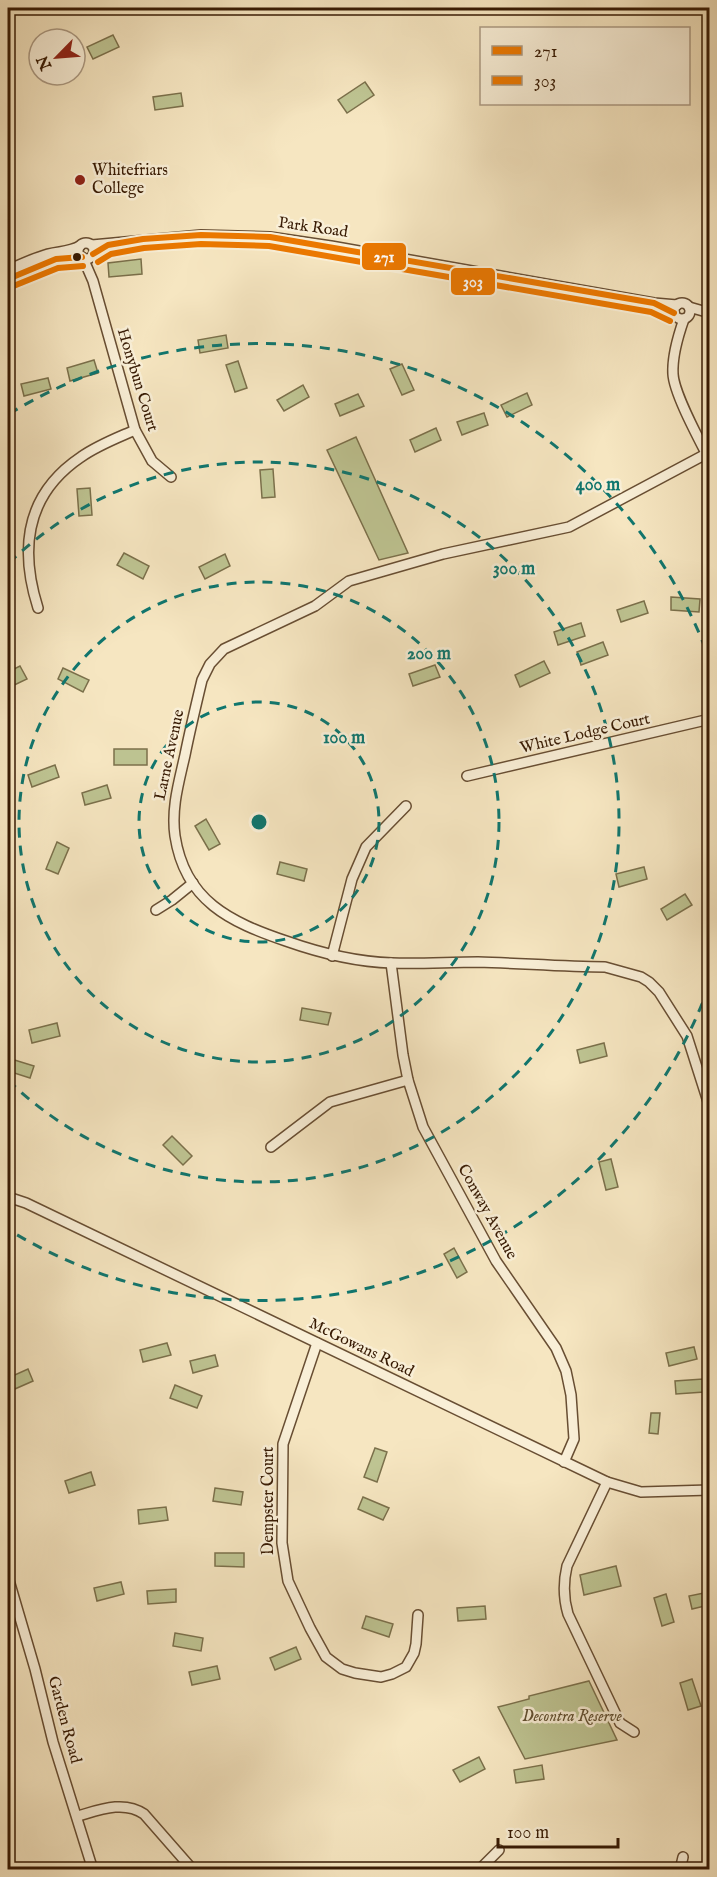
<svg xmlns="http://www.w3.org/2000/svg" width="717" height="1877" font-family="'IM FELL English',serif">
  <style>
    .green { fill: #bec492; stroke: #7b704b; stroke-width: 1.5 }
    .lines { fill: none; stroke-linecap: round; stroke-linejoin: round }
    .minor-casing { stroke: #684e33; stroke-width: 12 }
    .minor { stroke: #f9efd7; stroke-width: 9 }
    .bus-1-casing { stroke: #f9efd7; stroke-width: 10 }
    .bus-2-casing { stroke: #f9efd7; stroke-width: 10 }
    .bus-1 { stroke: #eb7800; stroke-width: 6 }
    .bus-2 { stroke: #eb7800; stroke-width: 6 }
    .ring { fill: none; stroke: #0f766e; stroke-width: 3; stroke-dasharray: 10 8 }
    .poi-dot { fill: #8f2418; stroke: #f9efd7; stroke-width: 2 }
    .bus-dot { fill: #381b04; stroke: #f9efd7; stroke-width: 2 }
    .labels { text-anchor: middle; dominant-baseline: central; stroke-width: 5; stroke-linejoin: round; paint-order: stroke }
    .poi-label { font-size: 16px; fill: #381b04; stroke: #f9efd7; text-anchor: start }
    .street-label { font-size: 16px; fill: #381b04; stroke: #f9efd7 }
    .park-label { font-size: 16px; font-style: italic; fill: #604e2f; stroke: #f9efd7 }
    .centre { fill: #0f766e; stroke: #f9efd7; stroke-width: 3 }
    .ring-label { font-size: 18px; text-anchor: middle; font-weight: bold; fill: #0f766e; stroke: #f9efd7; stroke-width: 5; stroke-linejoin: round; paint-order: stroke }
    .line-badge { stroke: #f9efd7; stroke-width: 2 }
    .badge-label { font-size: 16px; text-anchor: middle; font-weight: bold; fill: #fff }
  </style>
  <rect width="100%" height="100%" fill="#f6e6c1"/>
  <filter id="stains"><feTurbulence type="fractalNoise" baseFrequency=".00333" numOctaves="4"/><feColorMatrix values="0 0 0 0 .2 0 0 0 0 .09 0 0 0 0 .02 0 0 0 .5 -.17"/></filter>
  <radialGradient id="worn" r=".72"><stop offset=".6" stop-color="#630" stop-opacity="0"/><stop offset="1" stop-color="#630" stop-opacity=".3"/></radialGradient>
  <!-- green -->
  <g class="green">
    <polygon points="113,35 119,47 93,59 87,47"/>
    <polygon points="365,82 374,95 347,113 338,100"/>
    <polygon points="181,93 183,106 155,110 153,97"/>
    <polygon points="141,259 142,274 109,277 108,263"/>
    <polygon points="226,335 228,348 200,353 198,340"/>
    <polygon points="94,360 98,373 70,381 67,368"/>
    <polygon points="238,361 247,388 235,392 226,365"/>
    <polygon points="402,364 414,390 402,395 390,369"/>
    <polygon points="48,378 51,389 24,396 21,384"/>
    <polygon points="303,385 309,397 284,411 277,400"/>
    <polygon points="527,393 532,405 507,417 501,405"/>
    <polygon points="358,394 364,406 340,416 335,404"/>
    <polygon points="484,413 488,425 462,435 457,422"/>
    <polygon points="436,428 441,440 415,452 410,440"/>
    <polygon points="356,437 408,553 379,560 327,450"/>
    <polygon points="273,469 275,497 262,498 260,470"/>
    <polygon points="90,488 92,515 79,516 77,489"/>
    <polygon points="124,553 149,566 143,579 117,565"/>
    <polygon points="225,554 230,566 205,579 199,567"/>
    <polygon points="671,597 700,599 699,612 671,610"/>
    <polygon points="644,601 648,613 621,622 617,610"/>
    <polygon points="581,623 585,636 558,645 554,632"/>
    <polygon points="603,642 608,655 581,665 577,652"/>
    <polygon points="544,661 550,673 520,687 515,675"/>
    <polygon points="435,665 440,677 413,686 409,674"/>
    <polygon points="20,666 27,679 8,688 8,672"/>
    <polygon points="63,668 89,680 83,692 58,679"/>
    <rect x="114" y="749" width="33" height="16"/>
    <polygon points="55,765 59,777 32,787 28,775"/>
    <polygon points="107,785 111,798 85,805 82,793"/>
    <polygon points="206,819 220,844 209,850 195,826"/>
    <polygon points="57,842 69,848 58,874 46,869"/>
    <polygon points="280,862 307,869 304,881 277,874"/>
    <polygon points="644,867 647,879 619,887 616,874"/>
    <polygon points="685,894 692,905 667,920 661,909"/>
    <polygon points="302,1008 331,1013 328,1025 300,1020"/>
    <polygon points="57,1023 60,1036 32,1043 29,1030"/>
    <polygon points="604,1043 607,1056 580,1063 577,1050"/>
    <polygon points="8,1058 34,1066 30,1078 8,1071"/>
    <polygon points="172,1136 192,1156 183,1165 163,1145"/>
    <polygon points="611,1159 618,1187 606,1190 599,1162"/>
    <polygon points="454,1248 467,1272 457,1278 444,1254"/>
    <polygon points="167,1343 171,1355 143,1362 140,1350"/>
    <polygon points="694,1347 697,1359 669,1366 666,1353"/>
    <polygon points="215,1355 218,1366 193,1373 190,1361"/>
    <polygon points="28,1369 33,1381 8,1392 8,1378"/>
    <polygon points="703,1379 704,1392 676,1394 675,1381"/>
    <polygon points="175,1385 202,1396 197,1408 170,1398"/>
    <polygon points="651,1413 660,1413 658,1434 649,1433"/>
    <polygon points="375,1448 387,1452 377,1482 364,1477"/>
    <polygon points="91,1472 95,1485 69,1493 65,1481"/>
    <polygon points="215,1488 243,1492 241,1505 213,1501"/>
    <polygon points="363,1497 389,1508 383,1520 358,1509"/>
    <polygon points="166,1507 168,1520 139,1524 138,1510"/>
    <polygon points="215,1553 244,1553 244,1567 215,1566"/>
    <polygon points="616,1566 621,1586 584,1595 580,1575"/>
    <polygon points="121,1582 124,1594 97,1601 94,1588"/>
    <polygon points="176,1589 176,1602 148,1604 147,1591"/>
    <polygon points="709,1592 709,1605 692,1609 689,1596"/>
    <polygon points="666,1594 674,1622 662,1626 654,1598"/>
    <polygon points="485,1606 486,1619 458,1621 457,1608"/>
    <polygon points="366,1616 393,1624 389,1637 362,1628"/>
    <polygon points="175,1633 203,1638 201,1651 173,1646"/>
    <polygon points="296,1647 301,1659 275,1670 270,1658"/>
    <polygon points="217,1666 220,1679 192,1685 189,1672"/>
    <polygon points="692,1679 701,1706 688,1710 680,1683"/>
    <polygon points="589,1681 617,1740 525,1759 498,1707 529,1699 529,1696"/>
    <polygon points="479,1757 485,1769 460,1782 453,1770"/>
    <polygon points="542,1765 544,1779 516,1783 514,1770"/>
  </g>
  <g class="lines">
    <!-- minor casing -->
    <g class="minor-casing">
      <g id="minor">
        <polyline points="23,9 33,8"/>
        <circle cx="86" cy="251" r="8"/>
        <polyline points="92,245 201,235 270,237 331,246 654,303 677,305"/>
        <polyline points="83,258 93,281 135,430 152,461 171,477"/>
        <path d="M8,270C21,264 34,258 48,254C60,251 69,252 80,246"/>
        <polyline points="8,279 56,259 82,257"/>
        <circle cx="682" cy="311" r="8"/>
        <polyline points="689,307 710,313"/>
        <path d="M684,319C678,336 672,356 673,374C674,394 700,441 710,461"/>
        <path d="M706,454L569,527L443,554L349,581L315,606L224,649L210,664L202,680C196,705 190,730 185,755C179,782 171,808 175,836C185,901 230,922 286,941C320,953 355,962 392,963C421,964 449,962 478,962C520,963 562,967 605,967L641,977L649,982L659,992L687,1036L710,1108"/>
        <path d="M38,608C19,548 26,494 81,457C98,445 117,438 135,430"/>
        <polyline points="467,776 710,719"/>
        <polyline points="156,910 172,900 193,883"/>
        <polyline points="332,956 352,879 366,847 406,806"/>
        <polyline points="391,963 403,1055 408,1080 423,1127 496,1261 556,1348 566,1371 571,1395 574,1439 564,1462"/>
        <polyline points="271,1147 330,1102 408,1080"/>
        <polyline points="8,1197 26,1203 607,1482 641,1492 710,1490"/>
        <polyline points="317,1343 283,1444 282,1543 288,1581 310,1628 326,1657 342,1669 355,1673 381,1677 392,1674 406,1667 414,1653 416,1644 418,1615"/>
        <path d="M607,1482L567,1566C563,1583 563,1597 568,1614L620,1723L634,1732"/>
        <polyline points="8,1577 35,1669 53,1742 93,1870"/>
        <path d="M78,1816C99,1810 124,1800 144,1814L193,1870"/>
        <polyline points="479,1870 499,1850"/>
        <polyline points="680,1870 683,1857"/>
      </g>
    </g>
    <!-- minor -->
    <use href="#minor" class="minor"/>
    <!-- bus-1 casing -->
    <g class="bus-1-casing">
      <g id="bus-1">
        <polyline points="93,254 108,245 143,239 201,235 270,237 654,303 674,313"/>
        <polyline points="8,279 56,259 82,257"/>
      </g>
    </g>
    <!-- bus-2 casing -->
    <g class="bus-2-casing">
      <g id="bus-2">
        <polyline points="98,262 111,254 144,248 201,244 269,246 651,312 670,321"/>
        <polyline points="11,287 58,268 83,266"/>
      </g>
    </g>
    <!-- bus-1 -->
    <use href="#bus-1" class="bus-1"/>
    <!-- bus-2 -->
    <use href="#bus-2" class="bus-2"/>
  </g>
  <!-- distance rings -->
  <g class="ring">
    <circle cx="259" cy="822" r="120"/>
    <circle cx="259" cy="822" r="240"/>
    <path d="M9 563A360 360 0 1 1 9 1081"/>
    <path d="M709 986A479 479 0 0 1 9 1230M9 414A479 479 0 0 1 709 658"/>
  </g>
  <!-- markers -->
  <circle class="poi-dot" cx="80" cy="180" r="6"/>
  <circle class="bus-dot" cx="77" cy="257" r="5"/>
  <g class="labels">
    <!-- poi labels -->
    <g class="poi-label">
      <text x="92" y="171">Whitefriars<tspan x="92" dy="18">College</tspan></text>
    </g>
    <!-- street labels -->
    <g class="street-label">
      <text transform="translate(313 228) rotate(8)">Park Road</text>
      <text transform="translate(137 380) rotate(73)">Honybun Court</text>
      <text transform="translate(585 734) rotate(-13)">White Lodge Court</text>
      <text transform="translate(170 755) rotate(-78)">Larne Avenue</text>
      <text transform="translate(487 1212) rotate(61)">Conway Avenue</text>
      <text transform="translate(361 1348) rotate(26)">McGowans Road</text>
      <text transform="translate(269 1501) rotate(-90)">Dempster Court</text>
      <text transform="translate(64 1720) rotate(75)">Garden Road</text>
    </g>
    <!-- park labels -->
    <g class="park-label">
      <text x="572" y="1717">Decontra Reserve</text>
    </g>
  </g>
  <circle cx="259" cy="822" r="9" class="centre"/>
  <g class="ring-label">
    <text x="598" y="490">400 m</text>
    <text x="514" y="574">300 m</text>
    <text x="429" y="659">200 m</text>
    <text x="344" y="743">100 m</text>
  </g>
  <g class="line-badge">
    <rect x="361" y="242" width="46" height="29" rx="6" fill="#eb7800"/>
    <rect x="450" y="267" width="46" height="29" rx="6" fill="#eb7800"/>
  </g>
  <g class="badge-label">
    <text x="384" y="262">271</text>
    <text x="473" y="287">303</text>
  </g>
  <!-- margin -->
  <rect width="717" height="1877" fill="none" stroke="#f6e6c1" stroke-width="30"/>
  <rect x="9" y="9" width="699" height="1859" fill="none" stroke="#381b04" stroke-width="3"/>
  <rect x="15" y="15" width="687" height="1847" fill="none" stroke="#381b04" stroke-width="1.5"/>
  <!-- legend -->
  <rect x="480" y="27" width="210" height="78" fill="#f9efd7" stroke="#ac9a83" stroke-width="1.5"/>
  <rect x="492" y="46" width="30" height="9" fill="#eb7800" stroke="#ac9a83" stroke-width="1.5"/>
  <text x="534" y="57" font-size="18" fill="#381b04">271</text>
  <rect x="492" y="76" width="30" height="9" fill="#eb7800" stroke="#ac9a83" stroke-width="1.5"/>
  <text x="534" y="87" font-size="18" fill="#381b04">303</text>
  <!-- north arrow -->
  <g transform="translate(57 57) rotate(245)"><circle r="28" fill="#f9efd7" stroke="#ac9a83" stroke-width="1.5"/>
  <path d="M0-4.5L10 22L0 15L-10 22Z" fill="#8f2418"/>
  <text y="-9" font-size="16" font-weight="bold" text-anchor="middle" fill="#381b04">N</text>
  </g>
  <!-- scale -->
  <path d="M498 1838v9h120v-9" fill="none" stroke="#381b04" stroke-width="3"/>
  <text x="507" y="1838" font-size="18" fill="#381b04" stroke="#f9efd7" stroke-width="4.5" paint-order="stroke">100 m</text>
  <rect width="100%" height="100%" filter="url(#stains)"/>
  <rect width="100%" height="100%" fill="url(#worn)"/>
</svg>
